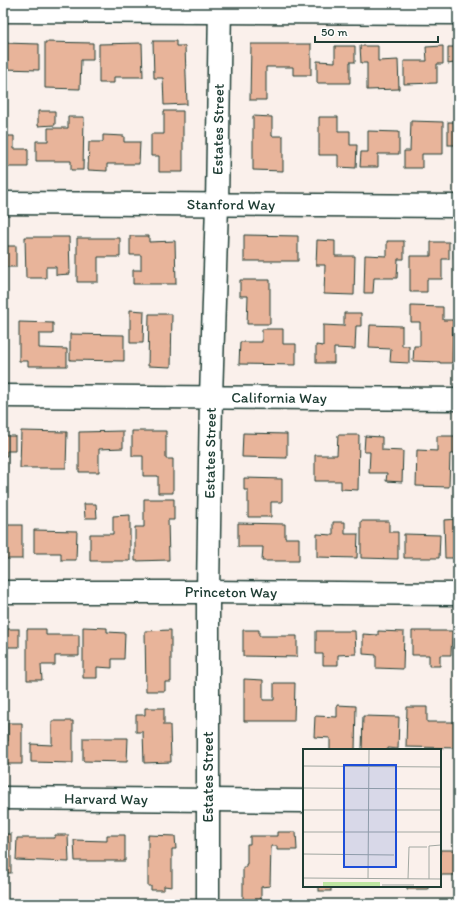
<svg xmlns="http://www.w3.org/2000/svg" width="461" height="907" font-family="Itim,sans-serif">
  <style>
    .building { fill: #e8b49a; stroke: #1f3d34 }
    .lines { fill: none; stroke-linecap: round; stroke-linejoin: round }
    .minor-casing { stroke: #1f3d34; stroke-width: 25 }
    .minor { stroke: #fff; stroke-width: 22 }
    .labels { text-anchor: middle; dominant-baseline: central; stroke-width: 3; stroke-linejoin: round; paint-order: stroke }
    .street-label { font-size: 15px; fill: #1f3d34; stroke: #fff }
    .inset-road { fill: none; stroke: #a2a8a2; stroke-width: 1 }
    .view { fill: #1d4ed8; fill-opacity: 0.15; stroke: #1d4ed8; stroke-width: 2 }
    .inset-edge { fill: none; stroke: #1f3d34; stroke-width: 2 }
  </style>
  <rect width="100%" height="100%" fill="#faf0eb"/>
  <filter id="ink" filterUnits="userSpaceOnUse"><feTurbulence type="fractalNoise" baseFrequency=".025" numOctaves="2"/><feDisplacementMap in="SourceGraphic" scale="8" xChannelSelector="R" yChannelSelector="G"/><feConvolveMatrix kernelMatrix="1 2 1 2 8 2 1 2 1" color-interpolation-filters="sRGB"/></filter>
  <g filter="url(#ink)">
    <!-- building -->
    <g class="building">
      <polygon points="153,41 176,41 176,46 185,46 187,104 164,105 163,78 154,78"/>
      <polygon points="45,42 93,43 93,60 81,60 80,89 45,88"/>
      <polygon points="3,43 39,44 39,70 3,69"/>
      <polygon points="142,43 143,77 114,77 114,83 99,83 99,44"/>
      <polygon points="251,44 311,44 311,75 293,75 293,67 266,67 266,100 250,100"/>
      <polygon points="335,46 355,46 355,62 350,62 350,83 317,83 317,61 335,62"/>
      <polygon points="360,46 378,46 378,61 398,60 399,89 367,90 367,63 361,63"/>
      <polygon points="443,46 443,64 437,64 437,83 404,84 404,61 427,61 426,47"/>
      <polygon points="448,47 458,47 458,84 455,84 454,63 448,64"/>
      <polygon points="3,109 6,109 7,136 14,136 14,149 28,149 28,167 3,167"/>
      <polygon points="38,111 55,111 55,125 38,126"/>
      <polygon points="164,111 183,111 183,172 159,172 159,156 151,156 151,134 164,134"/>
      <polygon points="253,116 272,117 272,136 283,136 283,171 253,170"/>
      <polygon points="68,117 84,117 83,170 71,170 71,161 36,161 36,141 48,141 48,128 68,128"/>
      <polygon points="319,117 338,117 338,131 350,131 350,145 357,145 356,168 338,167 338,155 319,155"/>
      <polygon points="411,121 443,122 443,154 422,154 422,168 404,168 404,151 410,151"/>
      <rect x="448" y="122" width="10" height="23"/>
      <polygon points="368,131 399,132 399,154 378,154 378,167 360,167 361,152 368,152"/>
      <polygon points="103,135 124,136 124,142 140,142 139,164 107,164 107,171 88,170 89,142 103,142"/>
      <polygon points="244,235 298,236 298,261 244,261"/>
      <polygon points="130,236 149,236 149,242 175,241 176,284 133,284 133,270 141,270 141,255 130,255"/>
      <polygon points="25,237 69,237 70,274 56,275 56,267 46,267 46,278 26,278"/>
      <polygon points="77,238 120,238 120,257 98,257 98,282 77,282"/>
      <polygon points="317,240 335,241 335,256 355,256 354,295 324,294 325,265 316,265"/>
      <polygon points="387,241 404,241 404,259 398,259 397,278 374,278 373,293 364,293 365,255 387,256"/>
      <rect x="454" y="241" width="4" height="18"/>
      <polygon points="431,242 449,242 449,259 442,259 442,279 427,279 427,292 410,292 410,256 431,256"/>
      <rect x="3" y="246" width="13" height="21"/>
      <polygon points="240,280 270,280 270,324 247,324 248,296 240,296"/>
      <polygon points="411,306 443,307 443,320 453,320 452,363 440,363 440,362 413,361 414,346 420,346 420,322 411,322"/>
      <polygon points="130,310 144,311 143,343 130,343"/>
      <polygon points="344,313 361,313 361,326 356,326 355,349 334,348 334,363 316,363 316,345 323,346 323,325 344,326"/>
      <polygon points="149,314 172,314 171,367 148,366"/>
      <polygon points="19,322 53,323 53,334 39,334 39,348 67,349 67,366 28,366 28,361 19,361"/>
      <polygon points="370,325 402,326 402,346 409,346 409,363 390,362 391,349 369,348"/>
      <polygon points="3,327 4,327 5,363 3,363"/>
      <polygon points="262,329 283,329 283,344 296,344 296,365 239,364 240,342 262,342"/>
      <polygon points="70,334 124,335 124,361 70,360"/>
      <polygon points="21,431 67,432 66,468 20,468"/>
      <polygon points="123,431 123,448 99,449 99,472 79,472 79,432"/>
      <polygon points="132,431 166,431 166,459 173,459 173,493 158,493 158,476 143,476 143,456 132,456"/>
      <polygon points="243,433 287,434 287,458 242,457"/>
      <polygon points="338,435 359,435 358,490 341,489 341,481 315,481 315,455 337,455"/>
      <polygon points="3,436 15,436 15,451 7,451 7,456 3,456"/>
      <polygon points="365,436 382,437 382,450 403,451 402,482 386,481 387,473 369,473 370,452 364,452"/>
      <polygon points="437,436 456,436 455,454 450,454 449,487 416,486 417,450 437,451"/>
      <polygon points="244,478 282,479 282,502 271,502 271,517 248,517 248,490 244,490"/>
      <polygon points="144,499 174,499 174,520 168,520 169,560 135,561 135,527 144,527"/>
      <polygon points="84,504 96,504 97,518 85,518"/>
      <polygon points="130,515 130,561 90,561 90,534 113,534 113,516"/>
      <polygon points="458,519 458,558 445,558 444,520"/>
      <polygon points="361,521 389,521 389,532 398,532 398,559 361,558"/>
      <polygon points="333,522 345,522 345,534 358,534 357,558 317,557 317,534 333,535"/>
      <polygon points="238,523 285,524 285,538 299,538 299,561 262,561 263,547 238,547"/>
      <rect x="3" y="525" width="19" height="34"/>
      <polygon points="34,530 77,531 76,560 61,560 61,553 34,553"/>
      <polygon points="404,534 440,535 439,558 404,558"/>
      <polygon points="83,627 107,628 107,632 125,633 124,659 112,659 112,668 97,667 97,678 83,678"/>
      <rect x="3" y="629" width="16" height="18"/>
      <polygon points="27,629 46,629 46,635 79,635 79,656 55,656 55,665 41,665 42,680 27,680"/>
      <polygon points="171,630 171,682 165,682 165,691 146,691 145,631"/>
      <polygon points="243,630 259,630 259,636 297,636 297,657 243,656"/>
      <polygon points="316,631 355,631 356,654 338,655 338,665 323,665 323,654 316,654"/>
      <polygon points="378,631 404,632 403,669 376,668 376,655 363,654 363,634 378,635"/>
      <polygon points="412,631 452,631 451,655 440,655 440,666 429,666 429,655 412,655"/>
      <rect x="456" y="632" width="2" height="23"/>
      <polygon points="244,679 263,680 263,700 274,700 274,683 295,683 294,721 244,721"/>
      <polygon points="337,705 356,706 355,750 330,750 330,738 314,737 315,716 337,717"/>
      <polygon points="407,707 427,707 427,722 458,722 458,748 406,747"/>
      <polygon points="145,708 164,708 164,725 170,725 171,762 144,763 143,732 136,732 136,715 145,715"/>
      <polygon points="363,716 399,717 398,749 388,748 388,750 362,750"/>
      <polygon points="52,721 73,721 73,763 31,762 31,744 52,745"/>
      <polygon points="8,723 22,723 22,764 3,764 3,741 8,741"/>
      <polygon points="83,738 128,738 127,762 83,761"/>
      <polygon points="277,832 296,832 297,850 277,850 277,846 271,846 270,886 261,887 261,901 243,901 243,867 246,867 246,864 247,864 247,844 250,844 250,836 277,836"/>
      <rect x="3" y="834" width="8" height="39"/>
      <polygon points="55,835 68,835 69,862 16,860 17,838 55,838"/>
      <polygon points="107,835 125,835 125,861 75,861 74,840 107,841"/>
      <polygon points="148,835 175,836 176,849 172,849 172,887 164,886 164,890 151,890 151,886 148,886"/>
      <rect x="440" y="850" width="18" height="25"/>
      <rect x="319" y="886" width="12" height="5"/>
      <rect x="407" y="886" width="21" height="3"/>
    </g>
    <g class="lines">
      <!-- minor casing -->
      <g class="minor-casing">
        <g id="minor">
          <polyline points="3,11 458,13"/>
          <path id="s1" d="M3,203L458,206"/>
          <path id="s2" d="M3,396L458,399"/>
          <path id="s3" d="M3,592H208L458,594"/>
          <path id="s4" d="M3,798L304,801"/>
          <path id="s5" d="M208,904V592L211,397L217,205L220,3"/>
        </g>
      </g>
      <!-- minor -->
      <use href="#minor" class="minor"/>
    </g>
  </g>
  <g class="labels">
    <!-- street labels -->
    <g class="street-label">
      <text stroke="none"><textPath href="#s5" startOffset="775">Estates Street</textPath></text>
      <text stroke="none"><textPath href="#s1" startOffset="228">Stanford Way</textPath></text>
      <text stroke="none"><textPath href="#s2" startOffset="276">California Way</textPath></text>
      <text stroke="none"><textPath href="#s5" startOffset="451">Estates Street</textPath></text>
      <text stroke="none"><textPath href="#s3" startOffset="228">Princeton Way</textPath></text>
      <text transform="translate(208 777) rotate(-90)">Estates Street</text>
      <text stroke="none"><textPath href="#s4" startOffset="103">Harvard Way</textPath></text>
    </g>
  </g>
  <!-- overview -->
  <g transform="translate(303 749)">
    <rect width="138" height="138" fill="#faf0eb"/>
    <path d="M20,133H77V138H20Z" fill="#bfe6a2"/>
    <path class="inset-road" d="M0,17L138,18M0,39L138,40M0,61H138M0,83H138M0,105L91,106M0,129L138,130M65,130L66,0M105,130L106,98H124M126,130V97L138,96M79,136H111"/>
    <path class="view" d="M41,16H93V118H41Z"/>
    <rect width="138" height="138" class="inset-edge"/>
  </g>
  <!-- margin -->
  <rect width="461" height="907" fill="none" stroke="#fff" stroke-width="16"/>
  <rect x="8" y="8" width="445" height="891" fill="none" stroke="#1f3d34" stroke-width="1.5" filter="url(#ink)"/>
  <!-- scale -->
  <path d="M315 36v6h123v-6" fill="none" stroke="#1f3d34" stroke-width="2"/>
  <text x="321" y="36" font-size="12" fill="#1f3d34" stroke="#ffffff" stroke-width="3" paint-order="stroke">50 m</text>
</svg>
